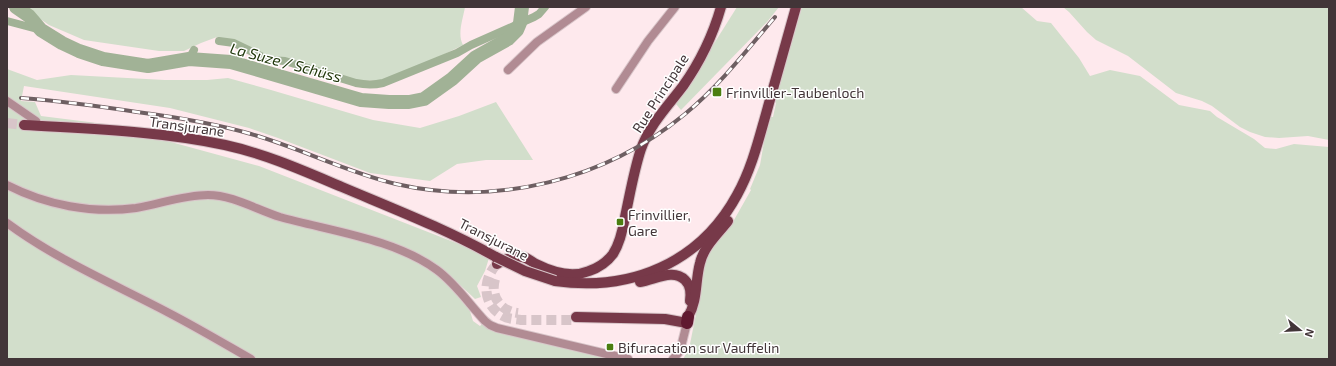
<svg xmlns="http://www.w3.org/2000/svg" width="1336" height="366" font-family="'Exo 2',sans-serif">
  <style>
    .green { fill: #d2decb }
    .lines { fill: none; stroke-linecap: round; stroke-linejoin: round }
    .canal { stroke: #a1b296; stroke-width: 8 }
    .river { stroke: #a1b296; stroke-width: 14 }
    .major-tunnel { stroke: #d8c5c9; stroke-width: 10; stroke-dasharray: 10 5; stroke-linecap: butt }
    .minor-casing { stroke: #d8c5c9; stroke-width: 10 }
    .major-casing { stroke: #d8c5c9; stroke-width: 12 }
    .highway-casing { stroke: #d8c5c9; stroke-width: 14 }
    .minor { stroke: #b18b93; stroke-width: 8 }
    .major { stroke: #773949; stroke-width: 10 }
    .highway { stroke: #601930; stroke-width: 12 }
    .rail-casing { stroke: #6e5f62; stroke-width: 4 }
    .rail { stroke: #fff; stroke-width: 2.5; stroke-dasharray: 8; stroke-linecap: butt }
    .major-bridge-casing { stroke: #d8c5c9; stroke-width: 12; stroke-linecap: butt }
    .major-bridge { stroke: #773949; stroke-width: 10 }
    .poi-dot { fill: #4b7e10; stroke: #fff; stroke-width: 1.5 }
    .labels { text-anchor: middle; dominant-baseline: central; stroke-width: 3; stroke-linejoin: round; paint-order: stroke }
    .poi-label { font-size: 14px; fill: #423538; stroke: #fff; text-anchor: start }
    .street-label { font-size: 14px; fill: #423538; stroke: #fff }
    .water-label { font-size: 15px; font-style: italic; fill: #21370b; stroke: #fff }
  </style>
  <rect width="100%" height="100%" fill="#fee9ed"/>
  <!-- green -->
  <g class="green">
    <path d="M23,7H465C463,19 457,34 463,45L393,80L359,81L341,78L268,60L238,42L217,37L201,43L184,51H159L84,40L49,25Z"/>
    <polygon points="737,7 779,7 767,22 681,110 676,104"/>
    <polygon points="802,7 1021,7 1037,21 1051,23 1079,58 1090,76 1110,70 1140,76 1179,105 1210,111 1217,117 1254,139 1265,148 1276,149 1294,144 1329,147 1329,359 683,359 689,349 700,294 705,259 734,220 751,190 750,189 760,165 765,136 771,117 773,117 776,103 775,101"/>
    <polygon points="1063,7 1329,7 1329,140 1308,136 1279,138 1265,137 1250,132 1240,127 1212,106 1202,101 1176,93 1128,56 1096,40 1087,32 1069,12"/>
    <polygon points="7,69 37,80 71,75 165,80 207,80 228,78 271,90 373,120 420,128 459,116 496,102 533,160 486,160 457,164 430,181 370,173 278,138 249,128 170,108 24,86 21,101 35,102 41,116 105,124 259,166 469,248 489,258 485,271 477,286 481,297 475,299 457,282 454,292 470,311 473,321 480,326 482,324 494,331 611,359 7,359"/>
  </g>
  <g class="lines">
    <!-- canal -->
    <g class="canal">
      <polyline points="7,21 41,30"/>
      <path d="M219,41L234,43L269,60L285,61L356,83C366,85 374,85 383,83L457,53L471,45L534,17L539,14L545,7"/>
      <polyline points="189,59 194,50"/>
    </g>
    <!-- river -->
    <polyline class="river" points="16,7 29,16 41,30 62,43 79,51 103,59 148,66 189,59 231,62 361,100 389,102 409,102 424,99 452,79 476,57 508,39 517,30 520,23 522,7"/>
    <!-- major-tunnel -->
    <g class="major-tunnel">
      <polyline points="7,123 24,125"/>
      <path d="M497,264C482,279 482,305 503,316C508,319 515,319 521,320H572L576,317"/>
      <path d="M495,279C490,296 500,311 518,313"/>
    </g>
    <!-- minor casing -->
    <g class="minor-casing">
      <g id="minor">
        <polyline points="508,70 537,42 586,7"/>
        <polyline points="616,89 648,41 675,7"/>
        <polyline points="7,101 36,121"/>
        <path d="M7,185C46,205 92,214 136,208C160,204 184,195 208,195C233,195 257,210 280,217C330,231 395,239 437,270C456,284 469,304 485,321L490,325L497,328L628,359"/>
        <path d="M7,223C57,260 114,284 169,313C196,327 223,343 251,359"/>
        <polyline points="673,359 680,351 687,323"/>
      </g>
    </g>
    <!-- major casing -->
    <g class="major-casing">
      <g id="major">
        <path d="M24,125C89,129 161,131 225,145C266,154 304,171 342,187C394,209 446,229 496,257"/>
        <path d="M497,264C505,259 514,255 523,257C528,258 532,262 536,264C552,272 572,278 589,271C598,268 607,262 613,254C620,243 623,229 625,217C630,194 634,170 641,149C650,124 668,106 683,86C700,62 713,35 721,7"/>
        <path d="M555,281C631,292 700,263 737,195C750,172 757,146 764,121C775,83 785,45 796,7"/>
        <path d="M640,282C655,280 673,268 685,280C691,286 691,293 690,301"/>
        <polyline points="576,317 665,319 687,323"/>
        <path d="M688,317C698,300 695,281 700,263C704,246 718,234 728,221"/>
      </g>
    </g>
    <!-- highway casing -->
    <g class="highway-casing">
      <polyline id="highway" points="687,323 688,317"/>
    </g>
    <!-- minor -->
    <use href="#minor" class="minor"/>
    <!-- major -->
    <use href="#major" class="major"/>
    <!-- highway -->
    <use href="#highway" class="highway"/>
    <!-- rail casing -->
    <g class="rail-casing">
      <path id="rail" d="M21,98C60,101 98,106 137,112C175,117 213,123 251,134C300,148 346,172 396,184C497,207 605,180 685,114C719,86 747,50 775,17"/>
    </g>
    <!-- rail -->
    <use href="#rail" class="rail"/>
    <!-- major-bridge casing -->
    <g class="major-bridge-casing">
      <polyline id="major-bridge" points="496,257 525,271 555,281"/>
    </g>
    <!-- major-bridge -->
    <use href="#major-bridge" class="major-bridge"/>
  </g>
  <!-- markers -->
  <g class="poi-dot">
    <rect x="712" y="87" width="10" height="10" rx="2"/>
    <rect x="616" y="218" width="8" height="8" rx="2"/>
    <rect x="606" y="343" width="8" height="8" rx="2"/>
  </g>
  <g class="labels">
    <!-- poi labels -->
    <g class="poi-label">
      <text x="726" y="92">Frinvillier-Taubenloch</text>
      <text x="628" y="214">Frinvillier,<tspan x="628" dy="16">Gare</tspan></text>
      <text x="618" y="347">Bifuracation sur Vauffelin</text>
    </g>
    <!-- street labels -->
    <g class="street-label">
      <text transform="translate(660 93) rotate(-57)">Rue Principale</text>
      <text transform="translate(187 126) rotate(8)">Transjurane</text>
      <text transform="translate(494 239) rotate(27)">Transjurane</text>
    </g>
    <!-- water labels -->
    <g class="water-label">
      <text transform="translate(286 62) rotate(15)">La Suze / Schüss</text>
    </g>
  </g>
  <!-- border -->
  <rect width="1336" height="366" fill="none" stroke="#423538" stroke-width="16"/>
  <!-- north arrow -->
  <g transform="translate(1300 330) rotate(108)" stroke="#ffffff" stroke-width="3" paint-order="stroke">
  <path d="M0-3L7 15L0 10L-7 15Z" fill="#423538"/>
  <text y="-6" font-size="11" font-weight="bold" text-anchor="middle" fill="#423538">N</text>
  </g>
</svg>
